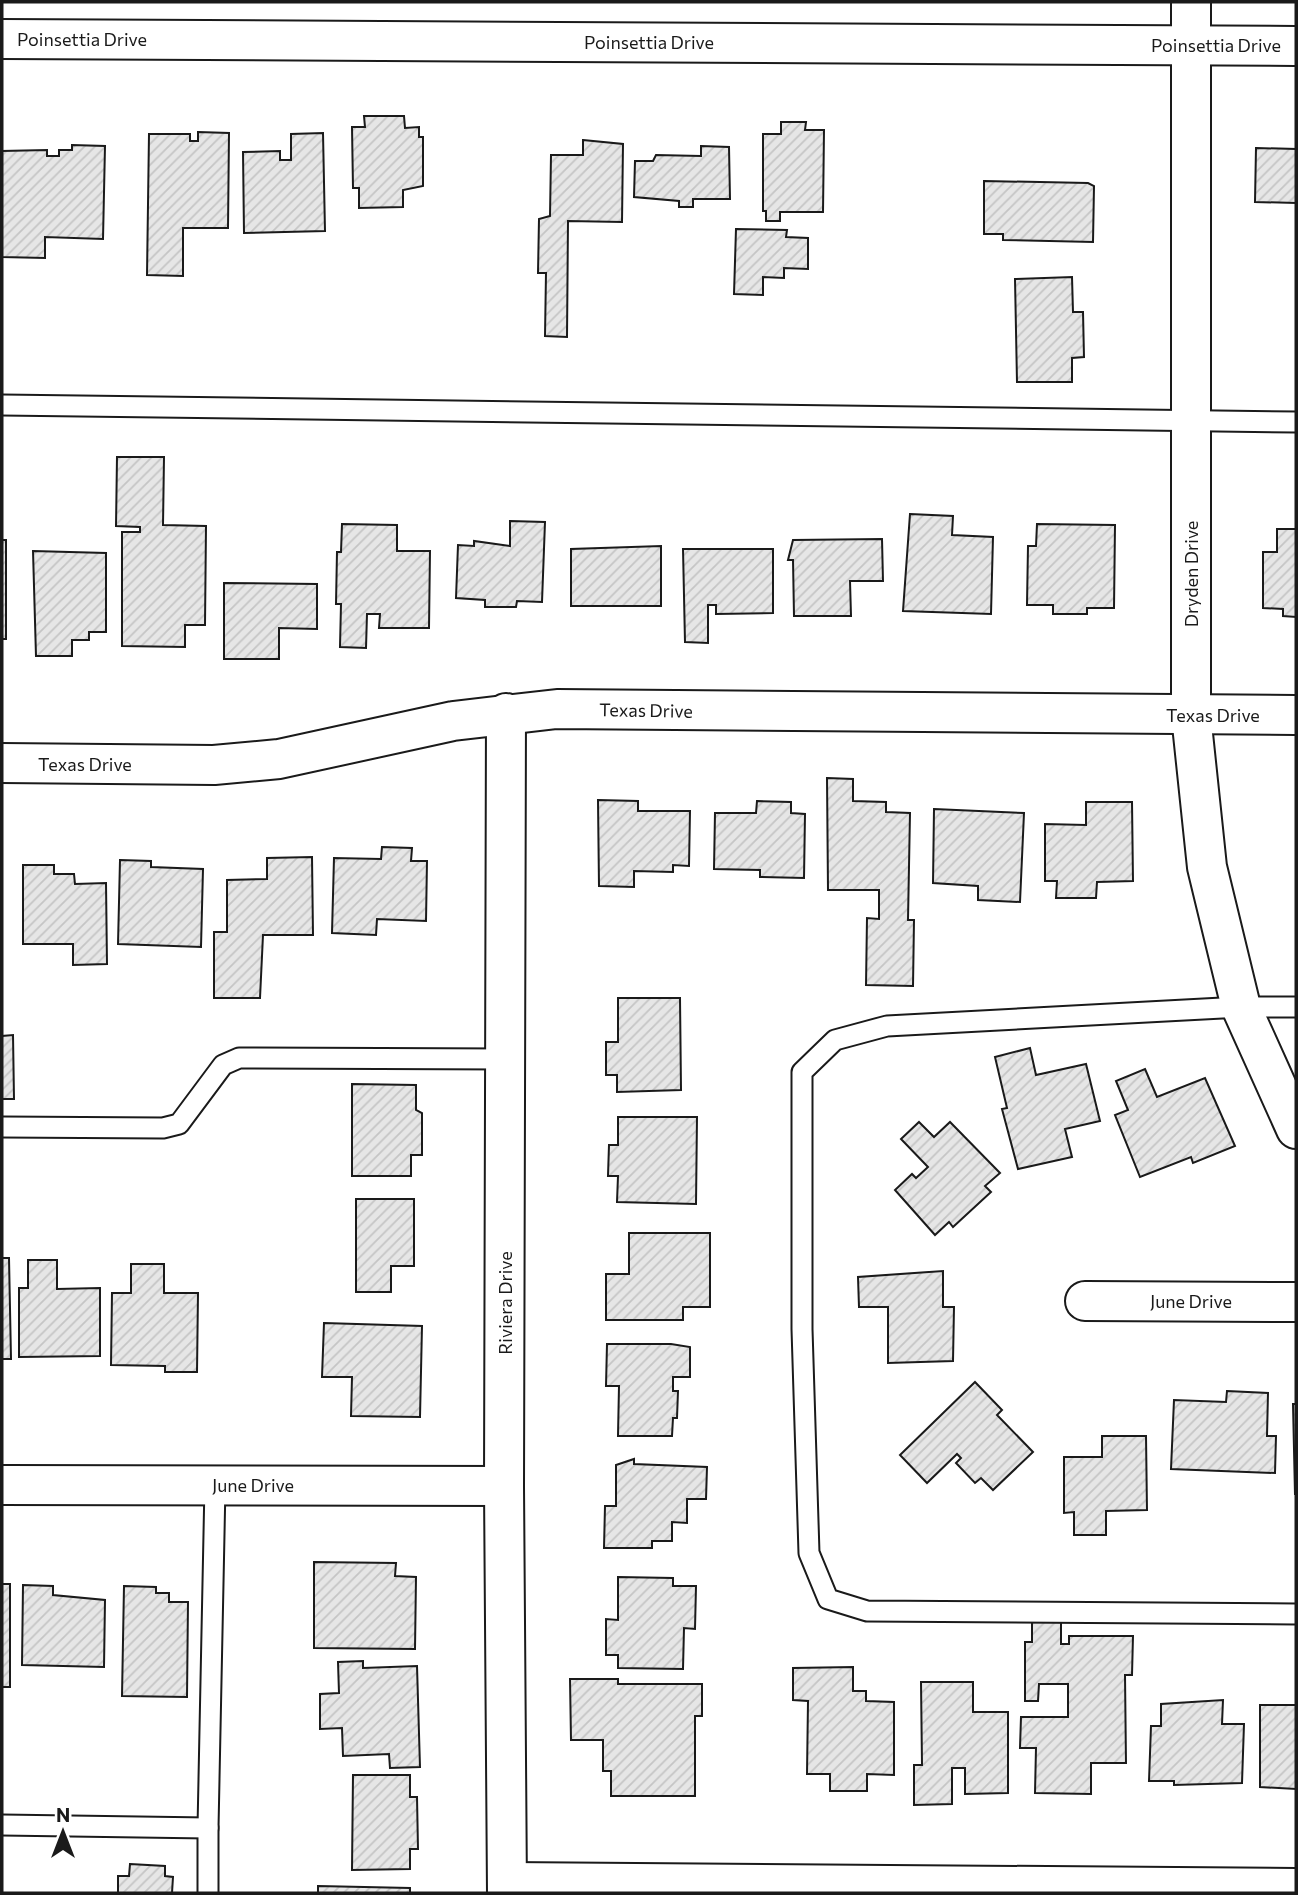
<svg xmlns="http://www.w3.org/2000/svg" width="1298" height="1895" font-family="Commissioner,sans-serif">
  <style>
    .building { fill: url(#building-hatch); stroke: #1a1a1a; stroke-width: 2 }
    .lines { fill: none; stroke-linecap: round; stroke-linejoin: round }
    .lane-casing { stroke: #1a1a1a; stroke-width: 23 }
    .street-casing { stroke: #1a1a1a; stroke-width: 42 }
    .lane { stroke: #fff; stroke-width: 19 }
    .street { stroke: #fff; stroke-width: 38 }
    .labels { text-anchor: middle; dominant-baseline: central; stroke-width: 5; stroke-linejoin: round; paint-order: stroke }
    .street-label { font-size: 18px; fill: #1a1a1a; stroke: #fff }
  </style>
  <defs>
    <pattern id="building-hatch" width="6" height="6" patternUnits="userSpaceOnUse" patternTransform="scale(1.75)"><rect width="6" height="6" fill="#e6e6e6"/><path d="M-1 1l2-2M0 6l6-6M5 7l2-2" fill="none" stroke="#c5c5c5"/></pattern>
  </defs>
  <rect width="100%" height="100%" fill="#fff"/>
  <!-- building -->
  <g class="building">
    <polygon points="364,116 404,116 405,128 419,127 419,137 423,137 423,186 403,190 403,207 359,208 359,188 353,188 352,127 365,127"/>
    <polygon points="781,122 806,122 805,130 824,130 823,212 780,212 780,221 766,221 766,211 763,211 763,134 781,134"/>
    <polygon points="198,132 229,133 228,228 183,228 183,276 147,275 149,134 190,134 190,141 198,141"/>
    <polygon points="323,133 325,231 244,233 243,152 280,151 280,160 291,160 291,134"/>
    <polygon points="583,140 623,144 622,222 568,221 567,337 545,336 546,273 538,273 539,219 550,216 551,155 583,155"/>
    <polygon points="72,145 105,146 103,239 45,237 45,258 2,257 2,151 47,150 47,156 59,156 59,150 72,150"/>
    <polygon points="701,146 729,147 730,199 693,199 693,207 679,207 679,201 634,197 635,161 653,161 656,155 701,156"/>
    <polygon points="1256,148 1296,149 1296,203 1255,202"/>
    <polygon points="984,181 1088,183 1094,186 1093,242 1003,240 1003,234 984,234"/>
    <polygon points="736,229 787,230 786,237 808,238 808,269 784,268 784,278 763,277 763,295 734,294"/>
    <polygon points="1072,277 1073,312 1083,312 1084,357 1072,358 1072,382 1017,382 1015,279"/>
    <polygon points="117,457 164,457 163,525 206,526 205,625 185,625 185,647 122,646 122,532 140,532 140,527 116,526"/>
    <polygon points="910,514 953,516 952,535 993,537 991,614 903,611"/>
    <polygon points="510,521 545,522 542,602 517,601 516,607 485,607 485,600 456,598 458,545 474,546 474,541 510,546"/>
    <polygon points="342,524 397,525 397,551 430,551 429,628 379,628 380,614 367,614 366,648 340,647 341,604 336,604 337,552 341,552"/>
    <polygon points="1037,524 1115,525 1114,608 1087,608 1087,614 1053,614 1053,605 1027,605 1028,546 1036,546"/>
    <polygon points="1277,529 1296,529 1296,617 1283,616 1283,609 1263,608 1263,552 1277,552"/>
    <polygon points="882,539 883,581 850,581 851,616 794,616 793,560 788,560 793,540"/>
    <rect x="2" y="540" width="4" height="99"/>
    <polygon points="661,546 661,606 571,606 571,549"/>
    <polygon points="683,549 773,549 773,613 716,614 716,605 708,605 708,643 685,642"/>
    <polygon points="33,551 106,553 106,632 89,632 89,640 72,640 72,656 36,656"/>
    <polygon points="224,583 317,584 317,629 279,628 279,659 224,659"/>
    <polygon points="827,778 853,779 853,801 886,802 886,812 910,813 908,920 914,920 913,986 866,985 867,918 879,919 879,890 828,890"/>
    <polygon points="598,800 638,801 638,811 690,811 689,866 673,865 673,872 634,871 634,887 599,886"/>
    <polygon points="757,801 791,802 791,813 805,814 804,878 760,877 760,870 714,869 715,813 756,813"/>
    <polygon points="1086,802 1132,802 1133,881 1097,882 1096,898 1056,898 1057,881 1045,881 1045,824 1086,825"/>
    <polygon points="934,809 1024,813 1020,902 978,900 978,886 933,883"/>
    <polygon points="382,847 412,848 411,861 427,861 426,921 377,919 376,935 332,933 334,858 381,859"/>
    <polygon points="312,857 313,935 263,935 260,998 214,998 214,932 227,932 227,880 267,879 267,858"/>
    <polygon points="120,860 151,861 151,867 203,869 201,947 118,944"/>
    <polygon points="23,865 54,865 54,874 74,874 75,884 106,883 107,964 73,965 73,944 23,944"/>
    <polygon points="618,998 680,998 681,1090 617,1092 617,1075 606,1075 606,1042 618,1042"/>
    <polygon points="13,1035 14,1099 2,1099 2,1036"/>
    <polygon points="1030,1048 1036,1075 1086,1064 1100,1121 1065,1129 1072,1157 1018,1169 1002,1109 1007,1108 995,1057"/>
    <polygon points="1145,1069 1157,1097 1205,1078 1235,1146 1193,1163 1191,1157 1140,1177 1115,1115 1128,1110 1116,1081"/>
    <polygon points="352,1084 416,1085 416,1110 422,1113 422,1155 411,1155 411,1176 352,1176"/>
    <polygon points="618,1117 697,1117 696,1204 617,1202 618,1176 608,1176 609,1145 618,1145"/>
    <polygon points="919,1122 934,1137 950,1122 1000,1173 985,1186 991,1192 953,1227 949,1222 935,1235 895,1190 912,1174 916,1178 928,1167 901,1139"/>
    <polygon points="356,1199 414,1199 414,1266 391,1266 391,1292 356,1292"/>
    <polygon points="629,1233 710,1233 710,1307 683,1307 683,1320 606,1320 606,1274 629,1274"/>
    <polygon points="2,1258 9,1258 11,1359 2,1359"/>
    <polygon points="28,1260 57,1260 57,1289 100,1288 100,1356 19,1357 19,1288 28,1288"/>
    <polygon points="131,1264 164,1264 164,1293 198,1293 197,1372 165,1372 165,1366 111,1365 112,1293 131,1293"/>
    <polygon points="943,1271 943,1307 954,1307 953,1361 888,1363 888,1307 859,1307 858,1277"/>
    <polygon points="324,1323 422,1326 420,1417 351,1416 352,1377 322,1377"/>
    <polygon points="607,1344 671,1344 690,1347 690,1377 673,1377 673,1391 678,1391 677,1418 673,1418 672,1436 618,1436 619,1386 606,1386"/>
    <polygon points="975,1382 1002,1410 997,1415 1033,1452 993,1490 981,1478 975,1483 956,1463 961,1458 957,1454 927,1483 900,1455"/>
    <polygon points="1227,1391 1268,1393 1267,1436 1276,1436 1275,1473 1171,1469 1174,1400 1226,1402"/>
    <polygon points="1293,1404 1296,1404 1296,1494 1295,1494"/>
    <polygon points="1102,1436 1146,1436 1147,1510 1106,1511 1106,1535 1074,1535 1074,1512 1064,1513 1064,1457 1102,1457"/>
    <polygon points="634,1459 634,1464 707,1467 706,1499 687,1499 687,1523 672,1522 672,1541 652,1541 652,1548 604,1548 605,1506 616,1506 616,1465"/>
    <polygon points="314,1562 396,1563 395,1576 416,1577 415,1649 314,1648"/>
    <polygon points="618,1577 673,1578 673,1586 696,1586 695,1629 684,1628 683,1669 618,1668 618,1655 606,1655 606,1619 618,1620"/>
    <rect x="2" y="1584" width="8" height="103"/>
    <polygon points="23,1585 53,1586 53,1595 105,1600 104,1667 22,1665"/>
    <polygon points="124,1586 156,1587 156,1593 169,1593 169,1602 188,1602 187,1697 122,1696"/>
    <polygon points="1032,1617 1061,1617 1061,1644 1069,1644 1069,1636 1133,1636 1132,1675 1125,1675 1126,1763 1091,1763 1091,1794 1035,1793 1036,1748 1020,1748 1021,1717 1068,1717 1068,1684 1039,1684 1038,1701 1025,1701 1025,1642 1032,1642"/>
    <polygon points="363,1661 363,1668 417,1666 420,1767 390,1768 389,1754 343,1756 342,1728 320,1729 320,1694 339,1693 338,1662"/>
    <polygon points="853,1667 853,1691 866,1691 866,1701 894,1702 894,1775 867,1774 867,1791 830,1791 830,1774 807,1774 808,1701 793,1700 793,1668"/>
    <polygon points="570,1679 618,1679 618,1684 702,1684 702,1716 695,1716 695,1796 611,1796 611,1771 603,1771 603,1740 571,1740"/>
    <polygon points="921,1682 973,1682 973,1712 1008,1712 1008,1793 965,1794 965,1768 952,1768 952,1804 914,1805 914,1765 922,1765"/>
    <polygon points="1223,1700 1222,1724 1244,1724 1242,1783 1174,1785 1174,1781 1149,1781 1151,1726 1161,1726 1161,1704"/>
    <polygon points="1260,1705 1296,1705 1296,1789 1260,1787"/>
    <polygon points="353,1775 410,1775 410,1797 417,1797 418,1849 410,1849 410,1869 352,1870"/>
    <polygon points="130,1864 165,1866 165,1876 173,1877 172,1893 118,1893 118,1876 129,1876"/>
    <polygon points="318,1886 410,1888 410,1893 318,1893"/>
  </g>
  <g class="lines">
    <!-- lane casing -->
    <g class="lane-casing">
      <g id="lane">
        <polyline points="2,405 1296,422"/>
        <polyline points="1296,1007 1241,1007 887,1026 835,1040 802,1072 802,1329 809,1553 828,1599 867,1611 1296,1614"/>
        <polyline points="2,1127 163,1128 179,1124 223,1065 239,1058 506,1059"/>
        <polyline points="2,1825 208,1828"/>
        <polyline points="208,1893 208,1828 215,1485"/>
      </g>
    </g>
    <!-- street casing -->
    <g class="street-casing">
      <g id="street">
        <polyline points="1191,2 1191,715 1207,867 1241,1007 1296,1129"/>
        <polyline points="2,39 1296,46"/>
        <polyline points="506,713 504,1486 507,1893"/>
        <polyline points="2,763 214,765 279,759 453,721 557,709 1296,715"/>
        <polyline points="1085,1301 1296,1302"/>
        <polyline points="2,1485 504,1486"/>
        <polyline points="507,1882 1296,1888"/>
      </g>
    </g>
    <!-- lane -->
    <use href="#lane" class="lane"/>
    <!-- street -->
    <use href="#street" class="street"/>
  </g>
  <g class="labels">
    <!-- street labels -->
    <g class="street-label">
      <text x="82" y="39">Poinsettia Drive</text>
      <text x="649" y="42">Poinsettia Drive</text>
      <text x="1216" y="45">Poinsettia Drive</text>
      <text transform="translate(1191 574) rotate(-90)">Dryden Drive</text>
      <text transform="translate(646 710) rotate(1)">Texas Drive</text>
      <text x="1213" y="715">Texas Drive</text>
      <text x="85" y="764">Texas Drive</text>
      <text x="1191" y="1301">June Drive</text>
      <text transform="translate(505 1303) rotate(-90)">Riviera Drive</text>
      <text x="253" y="1485">June Drive</text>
    </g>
  </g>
  <!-- border -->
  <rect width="1298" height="1895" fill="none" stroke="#1a1a1a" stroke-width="7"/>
  <!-- north arrow -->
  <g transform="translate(63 1832)" stroke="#ffffff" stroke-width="5" paint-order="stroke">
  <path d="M0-5L12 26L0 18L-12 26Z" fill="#1a1a1a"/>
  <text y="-10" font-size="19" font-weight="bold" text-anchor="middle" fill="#1a1a1a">N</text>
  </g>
</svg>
